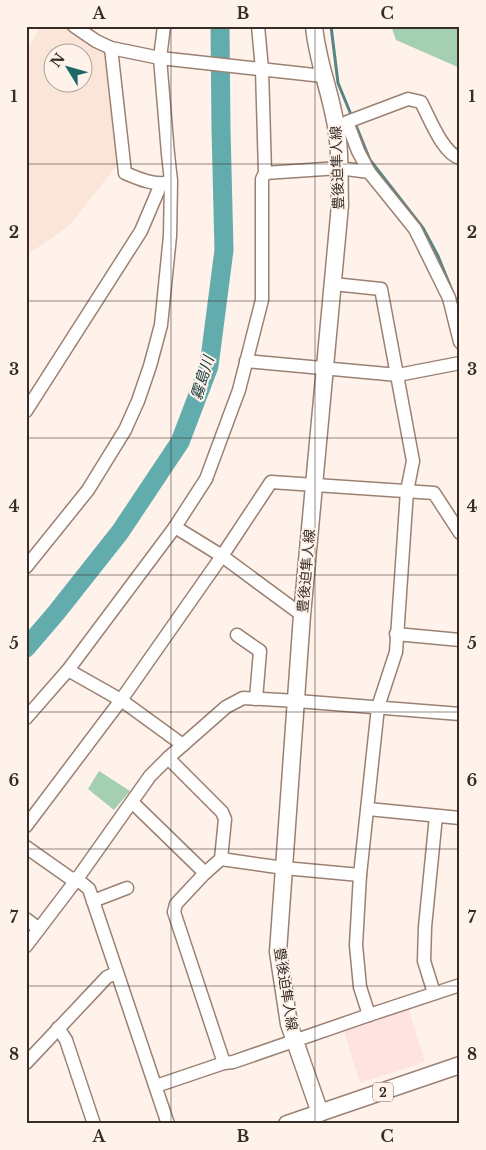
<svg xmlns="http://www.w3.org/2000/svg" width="486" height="1150" font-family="'Libre Baskerville','Noto Sans JP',serif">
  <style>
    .commercial { fill: #fee3e1 }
    .built { fill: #fbe5d9; fill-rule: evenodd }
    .green { fill: #a5cfb1 }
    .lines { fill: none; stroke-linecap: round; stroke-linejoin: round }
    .stream { stroke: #568684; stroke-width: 3 }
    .river { stroke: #63acad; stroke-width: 19 }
    .minor-casing { stroke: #9b8172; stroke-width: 15 }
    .major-casing { stroke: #9b8172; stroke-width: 19 }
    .minor { stroke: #fff; stroke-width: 12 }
    .major { stroke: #fff; stroke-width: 16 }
    .grid { fill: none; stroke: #372c26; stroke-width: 1; stroke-opacity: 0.55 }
    .labels { text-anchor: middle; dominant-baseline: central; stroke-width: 4; stroke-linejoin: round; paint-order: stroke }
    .shield { fill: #fef2eb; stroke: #736761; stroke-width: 1 }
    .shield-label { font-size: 12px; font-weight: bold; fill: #372c26 }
    .street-label { font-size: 14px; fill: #372c26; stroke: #fef2eb }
    .water-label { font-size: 15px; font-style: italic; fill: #153a3a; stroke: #fef2eb }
    .neatline { fill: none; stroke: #372c26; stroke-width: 2 }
    .grid-label { font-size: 16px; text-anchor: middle; font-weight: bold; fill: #372c26 }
  </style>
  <rect width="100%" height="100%" fill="#fef2eb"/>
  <!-- commercial -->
  <polygon class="commercial" points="408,1007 425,1062 360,1083 343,1028"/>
  <!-- built -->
  <path class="built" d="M41,26H65L106,50L117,165L70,225L30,253L26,258V52ZM52,52H82V82H52Z"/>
  <!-- green -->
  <g class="green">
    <polygon points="391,26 460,26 460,68 396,40"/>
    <polygon points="99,771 130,791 114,810 88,789"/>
  </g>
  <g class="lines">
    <!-- stream -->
    <g class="stream">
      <polyline points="331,26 338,83 352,117"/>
      <polyline points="355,123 370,160 423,228 438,256 460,310"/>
    </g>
    <!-- river -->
    <polyline class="river" points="26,648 56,613 120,532 180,442 209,366 224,250 221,129 220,26"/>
    <!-- minor casing -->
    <g class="minor-casing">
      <g id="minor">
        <polyline points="74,26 96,41 111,48 160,58 323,76"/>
        <path d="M111,48L125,173C139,179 155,186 169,182"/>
        <path d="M369,172L358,151L347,122L408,99L421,102C429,117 443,154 460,158"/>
        <polyline points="265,173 339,168 369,172 415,229 449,298 460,342"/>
        <polyline points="333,284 381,289 413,461 407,491 396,652 378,707 360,875 356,945 360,987 369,1015 460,985"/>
        <polyline points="246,361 398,375 460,363"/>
        <polyline points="26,411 141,231 161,184"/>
        <polyline points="175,527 222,556 302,615"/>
        <polyline points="26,567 88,490 125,430 138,401 150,366 161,325 170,236 171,181 168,154 160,58 164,26"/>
        <polyline points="396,634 460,640"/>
        <polyline points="237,635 260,651 256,699"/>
        <polyline points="68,670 121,700 183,745"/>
        <polyline points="26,718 68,670 175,527 206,479 239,390 262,300 262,179 265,173 262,69 258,26"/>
        <polyline points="168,758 222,812 225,819 221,859"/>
        <polyline points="132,802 205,873"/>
        <polyline points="368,809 460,818"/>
        <polyline points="26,826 121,700 222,556 271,482 434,493 460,533"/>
        <polyline points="26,847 70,878 77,879 89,889 168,1124"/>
        <polyline points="93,901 127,888"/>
        <polyline points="26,919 39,929"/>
        <polyline points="26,946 77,879 150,776 168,758 226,707 243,698 297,701 460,714"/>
        <polyline points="434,993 424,961 425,927 436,816"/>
        <polyline points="58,1028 66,1040 94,1124"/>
        <polyline points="26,1063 107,977 116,973"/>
        <polyline points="224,1063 233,1062 369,1015"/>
        <polyline points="156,1086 224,1063 174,912 176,904 205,873 221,859 284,868 360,875"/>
      </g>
    </g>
    <!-- major casing -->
    <g class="major-casing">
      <g id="major">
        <path d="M314,26C317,59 328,85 334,116C341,145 339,176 340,205L302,615L278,952L289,1024L320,1113"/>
        <polyline points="287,1124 460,1065"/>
      </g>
    </g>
    <!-- minor -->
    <use href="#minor" class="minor"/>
    <!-- major -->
    <use href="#major" class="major"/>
  </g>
  <!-- grid -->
  <path class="grid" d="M171,26V1124M315,26V1124M26,164H460M26,301H460M26,438H460M26,575H460M26,712H460M26,849H460M26,986H460"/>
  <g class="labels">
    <!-- shield labels -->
    <rect class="shield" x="373" y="1082.5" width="20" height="19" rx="4"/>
    <g class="shield-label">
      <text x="383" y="1092">2</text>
    </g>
    <!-- street labels -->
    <g class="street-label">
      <text transform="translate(337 168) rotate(-92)">豊後迫隼人線</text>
      <text transform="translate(306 571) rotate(-85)">豊後迫隼人線</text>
      <text transform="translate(286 989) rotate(81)">豊後迫隼人線</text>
    </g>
    <!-- water labels -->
    <g class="water-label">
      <text transform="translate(202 378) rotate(-73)">霧島川</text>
    </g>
  </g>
  <!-- border -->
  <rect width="486" height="1150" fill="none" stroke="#fef2eb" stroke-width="55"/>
  <!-- north arrow -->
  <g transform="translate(68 68) rotate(307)"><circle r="24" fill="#fef2eb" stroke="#aea39c"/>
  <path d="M0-4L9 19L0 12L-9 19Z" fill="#1b6866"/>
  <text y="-8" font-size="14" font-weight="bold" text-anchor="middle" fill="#372c26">N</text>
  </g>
  <rect x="28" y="28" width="430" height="1094" class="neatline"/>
  <g class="grid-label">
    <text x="99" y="19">A</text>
    <text x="243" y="19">B</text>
    <text x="387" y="19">C</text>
    <text x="14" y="102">1</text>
    <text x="472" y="102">1</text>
    <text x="14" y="238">2</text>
    <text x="472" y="238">2</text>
    <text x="14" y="375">3</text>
    <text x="472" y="375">3</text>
    <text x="14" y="512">4</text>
    <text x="472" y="512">4</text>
    <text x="14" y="649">5</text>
    <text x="472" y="649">5</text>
    <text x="14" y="786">6</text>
    <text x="472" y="786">6</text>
    <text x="14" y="923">7</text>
    <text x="472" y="923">7</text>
    <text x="14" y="1060">8</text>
    <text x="472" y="1060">8</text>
    <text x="99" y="1142">A</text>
    <text x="243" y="1142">B</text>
    <text x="387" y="1142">C</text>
  </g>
</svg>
